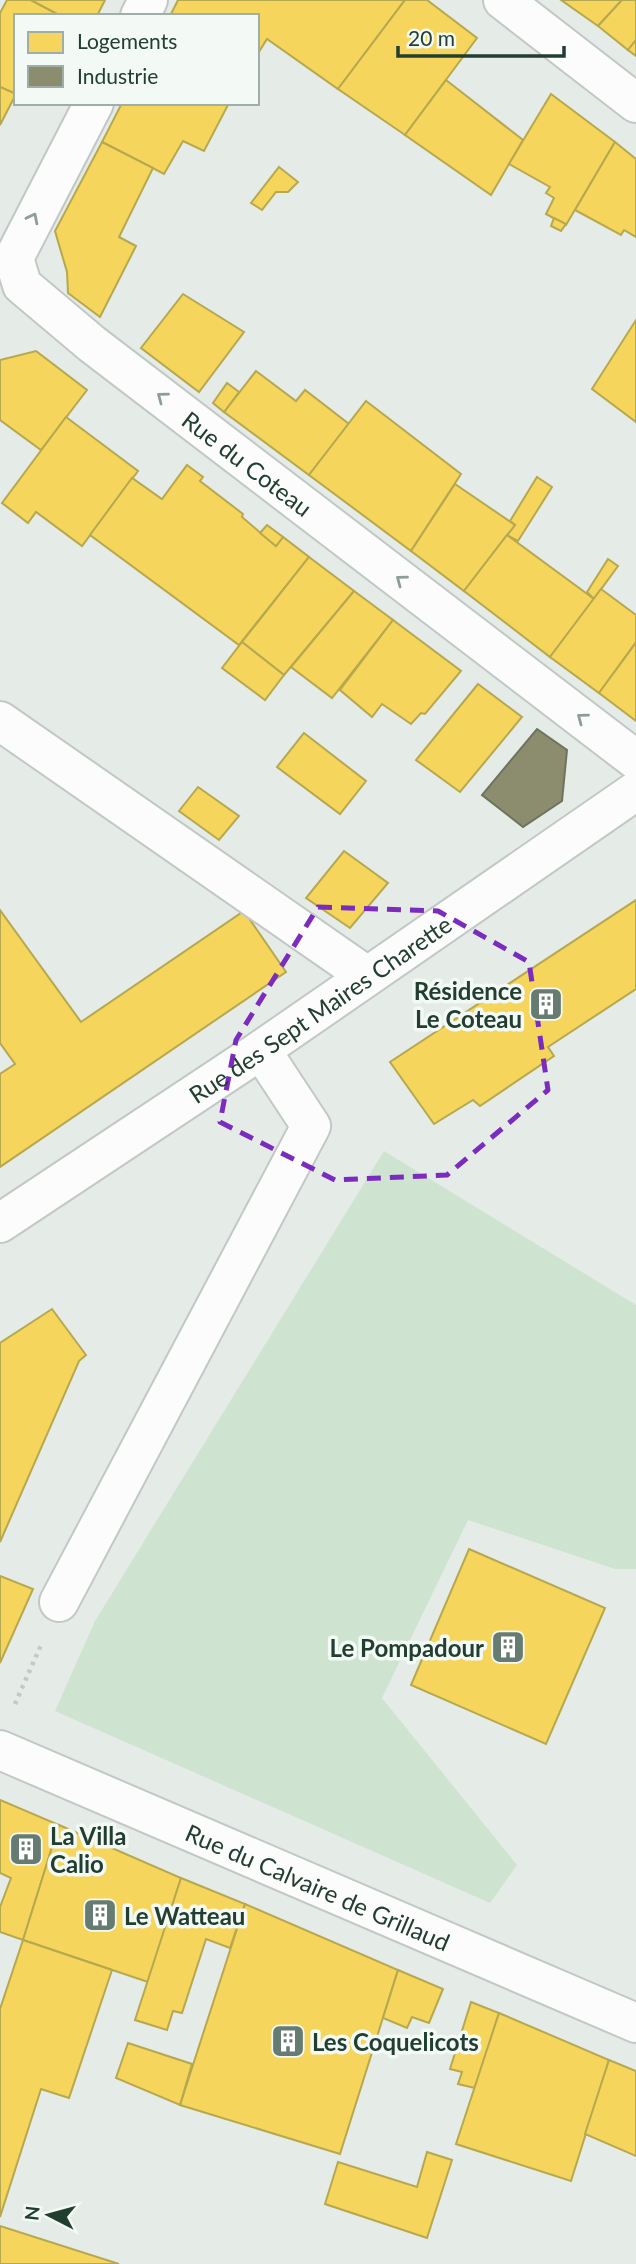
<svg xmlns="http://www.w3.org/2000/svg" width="636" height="2264" font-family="Lato,sans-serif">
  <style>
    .green { fill: #cee4d0 }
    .homes { fill: #f6d55c; stroke: #b6a84f; stroke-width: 2 }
    .industry { fill: #8c8c6e; stroke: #6c755c; stroke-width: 2 }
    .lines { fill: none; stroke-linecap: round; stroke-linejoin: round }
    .minor-casing { stroke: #c2c8c4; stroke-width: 42 }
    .path { stroke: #c1cac5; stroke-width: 4.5; stroke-dasharray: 3.5 5; stroke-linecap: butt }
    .minor { stroke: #fbfcfb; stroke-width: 38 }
    .oneway { stroke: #8e9d96 }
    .marked { fill: none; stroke: #7b2cbf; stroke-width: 5; stroke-dasharray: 14 9; stroke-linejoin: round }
    .labels { text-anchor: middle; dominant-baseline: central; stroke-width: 7; stroke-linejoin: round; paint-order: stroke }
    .street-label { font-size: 24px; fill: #223e31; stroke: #f3f9f5 }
    .poi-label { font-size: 24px; font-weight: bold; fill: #223e31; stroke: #f3f9f5; text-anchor: start }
  </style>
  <rect width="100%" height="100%" fill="#e5ebe7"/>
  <!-- green -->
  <polygon class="green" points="384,1151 636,1305 636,1569 615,1569 468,1520 382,1698 517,1865 490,1903 55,1711 95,1621"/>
  <!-- homes -->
  <g class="homes">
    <polygon points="7,0 31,0 61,16 16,16 16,94 0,87 0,13"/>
    <polygon points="31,0 105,0 97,16 61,16"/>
    <polygon points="178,0 405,0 338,89 267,39 257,55 257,16 170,16"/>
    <polygon points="405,0 427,0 477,38 405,135 338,89"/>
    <polygon points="561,0 622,0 598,26"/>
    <polygon points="622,0 636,0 636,40 628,50 598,26"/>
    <polygon points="636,40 636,56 628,50"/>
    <polygon points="446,80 523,140 491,195 405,135"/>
    <polygon points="0,87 16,94 0,125"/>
    <polygon points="551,94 615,142 566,225 546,214 554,198 546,193 550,187 509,164"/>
    <polygon points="122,103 229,103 204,151 183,141 164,174 102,142"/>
    <polygon points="102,142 153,168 119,237 136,246 100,317 68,293 67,272 55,231"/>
    <polygon points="615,142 636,159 636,237 624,230 621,235 575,210"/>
    <polygon points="279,167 298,182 288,192 276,192 262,210 251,203"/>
    <polygon points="554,218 566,224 561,231 551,226"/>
    <polygon points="183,294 244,332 199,392 141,348"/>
    <polygon points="636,320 636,422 592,389"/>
    <polygon points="36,351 87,390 41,450 0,420 0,360"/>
    <polygon points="256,371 296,401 305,390 349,424 309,475 224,412"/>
    <polygon points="227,383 239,392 224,412 213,403"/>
    <polygon points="366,401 461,474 411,551 309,475"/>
    <polygon points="66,417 138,471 82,546 36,512 28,523 2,503"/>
    <polygon points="187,465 203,477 200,481 243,514 242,517 276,546 283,537 309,557 239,645 90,535 132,478 162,499"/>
    <polygon points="537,477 552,487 518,541 507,535 515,525 510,521"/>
    <polygon points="455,484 515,525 464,591 411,551"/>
    <polygon points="267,525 283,537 276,546 260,533"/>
    <polygon points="507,535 594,599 550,657 464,591"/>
    <polygon points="309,557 354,591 284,675 242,642"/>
    <polygon points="608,559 618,566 594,599 587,592"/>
    <polygon points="601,589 636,615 636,642 599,693 550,657"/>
    <polygon points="354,591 393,620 332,698 291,667"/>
    <polygon points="393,620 461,671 425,714 421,713 411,724 382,704 372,717 340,690"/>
    <polygon points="242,642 284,675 265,700 222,668"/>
    <polygon points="635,644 636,645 636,721 599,693"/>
    <polygon points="478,684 522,717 460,792 416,760"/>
    <polygon points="304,733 366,781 340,814 277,767"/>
    <polygon points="198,787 239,816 219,840 179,811"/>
    <polygon points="344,851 388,883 350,928 306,898"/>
    <polygon points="636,900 636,989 548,1047 554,1056 480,1106 473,1100 434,1124 390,1062"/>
    <polygon points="0,910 81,1022 244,911 286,972 0,1167 0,1074 15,1064 0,1043"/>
    <polygon points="52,1309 86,1355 79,1361 0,1542 0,1343"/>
    <polygon points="469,1549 605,1608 546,1744 411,1685"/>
    <polygon points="0,1576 33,1589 0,1663"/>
    <polygon points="0,1800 59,1825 23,1940 0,1932 0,1907 11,1878 0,1873"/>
    <polygon points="59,1825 181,1878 148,1982 23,1940"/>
    <polygon points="181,1878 245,1904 230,1948 206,1939 182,2013 173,2011 167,2030 135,2020"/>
    <polygon points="245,1904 398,1970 340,2154 180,2105"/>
    <polygon points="23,1940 112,1970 69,2098 41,2089 0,2217 0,2009"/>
    <polygon points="398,1970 443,1989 429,2023 412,2017 407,2028 383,2018"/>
    <polygon points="471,2002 499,2013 475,2088 458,2084 462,2072 450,2069"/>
    <polygon points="499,2013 609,2060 571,2181 456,2144"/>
    <polygon points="128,2043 192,2064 180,2105 116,2078"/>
    <polygon points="609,2060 636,2071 636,2156 585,2134"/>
    <polygon points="427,2152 452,2160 427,2238 325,2204 338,2162 417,2187"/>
    <polygon points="0,2226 119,2264 0,2264"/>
  </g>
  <!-- industry -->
  <polygon class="industry" points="537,729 567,750 562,801 523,827 482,795"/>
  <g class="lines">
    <!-- minor casing -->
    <g class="minor-casing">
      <g id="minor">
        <polyline points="503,0 636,103"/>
        <polyline points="140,16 148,0"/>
        <path id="s1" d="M94,103L14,258L22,285L92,344L636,760"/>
        <polyline points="0,721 367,976"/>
        <path id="s2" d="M0,1223L261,1050L636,791"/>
        <polyline points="59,1602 311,1126 261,1050"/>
        <path id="s3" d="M0,1750L636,2023"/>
      </g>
    </g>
    <!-- path -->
    <polyline class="path" points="15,1704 41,1645"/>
    <!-- minor -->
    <use href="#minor" class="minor"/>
  </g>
  <!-- one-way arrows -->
  <defs><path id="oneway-chevron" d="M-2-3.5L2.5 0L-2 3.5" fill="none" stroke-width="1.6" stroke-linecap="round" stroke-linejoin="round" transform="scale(1.75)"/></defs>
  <g class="oneway">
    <use href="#oneway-chevron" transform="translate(33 218) rotate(-63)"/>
    <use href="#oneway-chevron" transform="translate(162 397) rotate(-143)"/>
    <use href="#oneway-chevron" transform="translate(401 580) rotate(-143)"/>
    <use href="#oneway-chevron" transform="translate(582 718) rotate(-143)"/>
  </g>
  <!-- marked area -->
  <path class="marked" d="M318,907L438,911L529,962L548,1090L447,1175L335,1180L220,1122L236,1040Z"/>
  <!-- icons -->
  <defs>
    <g id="building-square" transform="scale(1.75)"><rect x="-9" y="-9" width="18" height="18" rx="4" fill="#667b71" stroke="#f3f9f5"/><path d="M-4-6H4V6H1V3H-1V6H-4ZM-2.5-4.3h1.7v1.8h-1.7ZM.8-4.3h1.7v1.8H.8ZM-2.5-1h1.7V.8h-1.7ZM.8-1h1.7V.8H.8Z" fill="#fff"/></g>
  </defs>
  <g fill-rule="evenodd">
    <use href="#building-square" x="546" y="1004"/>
    <use href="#building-square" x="508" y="1647"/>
    <use href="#building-square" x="26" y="1849"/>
    <use href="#building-square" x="100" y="1915"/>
    <use href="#building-square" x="288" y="2041"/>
  </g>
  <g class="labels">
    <!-- street labels -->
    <g class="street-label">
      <text stroke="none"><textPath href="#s1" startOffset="490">Rue du Coteau</textPath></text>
      <text stroke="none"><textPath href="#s2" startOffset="385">Rue des Sept Maires Charette</textPath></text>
      <text stroke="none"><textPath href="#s3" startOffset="346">Rue du Calvaire de Grillaud</textPath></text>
    </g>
    <!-- poi labels -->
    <g class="poi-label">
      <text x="522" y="990" text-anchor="end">Résidence<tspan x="522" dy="28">Le Coteau</tspan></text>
      <text x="484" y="1647" text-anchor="end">Le Pompadour</text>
      <text x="50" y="1835">La Villa<tspan x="50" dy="28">Calio</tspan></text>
      <text x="124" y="1915">Le Watteau</text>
      <text x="312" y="2041">Les Coquelicots</text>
    </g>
  </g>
  <!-- legend -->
  <rect x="14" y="14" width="245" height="91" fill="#f3f9f5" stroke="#9faea7" stroke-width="2"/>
  <rect x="28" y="32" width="35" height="21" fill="#f6d55c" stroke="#9faea7" stroke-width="2"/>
  <text x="77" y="49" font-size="21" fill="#223e31">Logements</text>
  <rect x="28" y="66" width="35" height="21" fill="#8c8c6e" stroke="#9faea7" stroke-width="2"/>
  <text x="77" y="84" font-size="21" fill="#223e31">Industrie</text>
  <!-- north arrow -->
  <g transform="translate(49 2215) rotate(276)" stroke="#f3f9f5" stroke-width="5" paint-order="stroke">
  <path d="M0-5L12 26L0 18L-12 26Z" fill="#223e31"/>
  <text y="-10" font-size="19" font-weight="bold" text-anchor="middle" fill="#223e31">N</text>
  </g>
  <!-- scale -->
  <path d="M398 46v10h166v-10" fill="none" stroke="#223e31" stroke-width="3.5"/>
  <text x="408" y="46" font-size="21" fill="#223e31" stroke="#f3f9f5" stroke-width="5" paint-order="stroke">20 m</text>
</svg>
